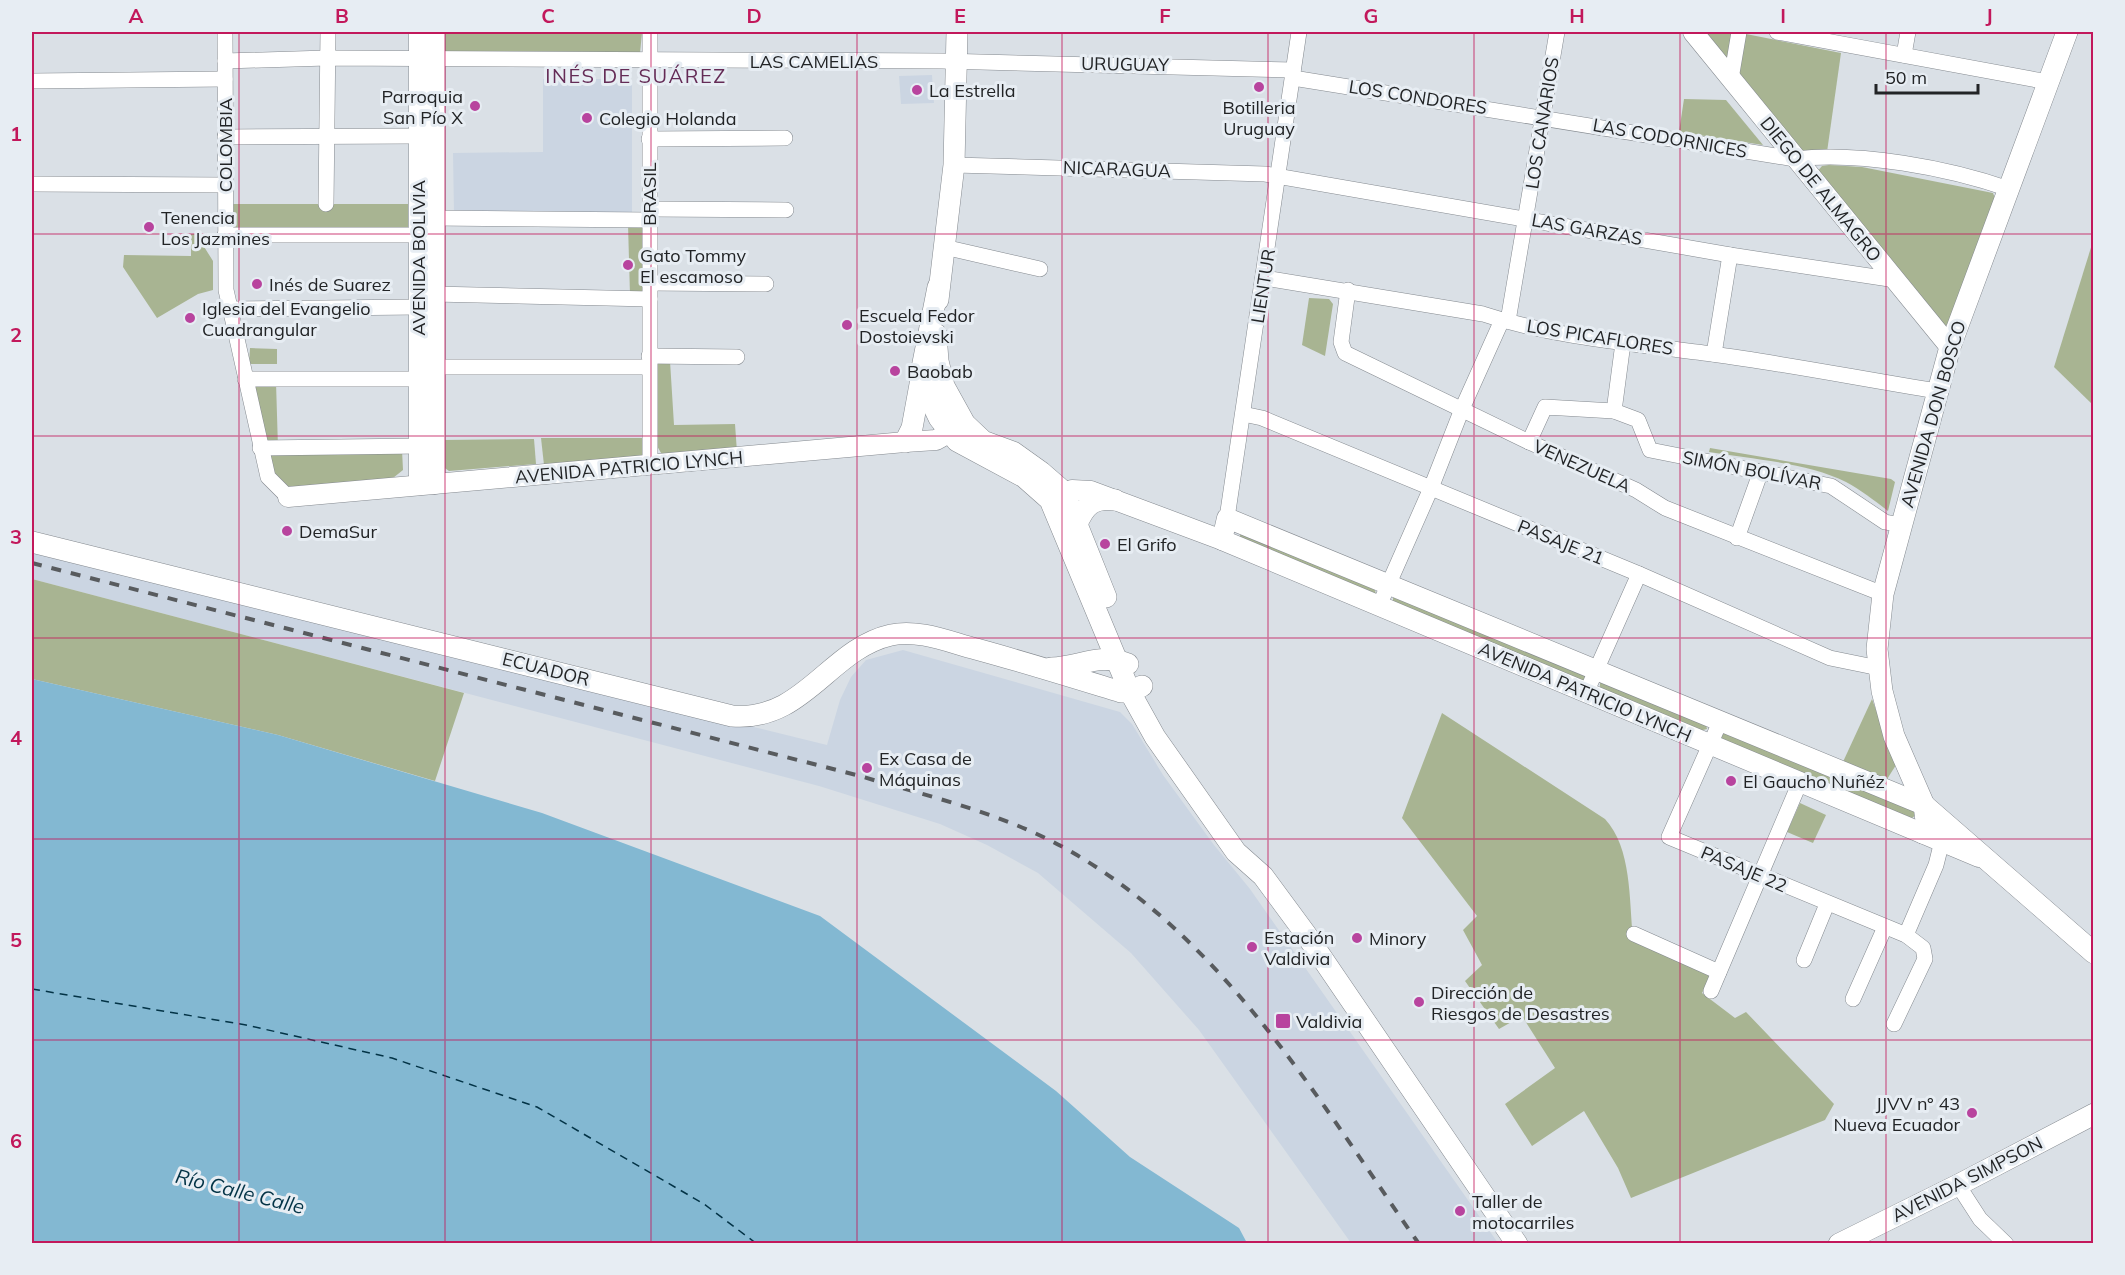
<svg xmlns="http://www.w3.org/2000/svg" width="2125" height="1275" font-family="Mulish,sans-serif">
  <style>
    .built { fill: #cbd5e2 }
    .green { fill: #a8b492 }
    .water { fill: #83b8d2 }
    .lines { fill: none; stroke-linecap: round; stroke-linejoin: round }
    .ferry { stroke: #033346; stroke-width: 1.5; stroke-dasharray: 8 6; stroke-linecap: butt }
    .minor-casing { stroke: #84898f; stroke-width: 16 }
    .tertiary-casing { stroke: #84898f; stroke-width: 21 }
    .secondary-casing { stroke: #84898f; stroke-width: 22 }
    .minor { stroke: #fff; stroke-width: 15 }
    .tertiary { stroke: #fff; stroke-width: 20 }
    .secondary { stroke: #fff; stroke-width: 21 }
    .rail { stroke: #585b5e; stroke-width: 4; stroke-dasharray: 10 10; stroke-linecap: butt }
    .grid { fill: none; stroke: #c2185b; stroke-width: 1.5; stroke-opacity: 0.55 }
    .poi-dot { fill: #b8449e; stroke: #e7edf3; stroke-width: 2 }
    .labels { text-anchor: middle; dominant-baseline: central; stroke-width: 6; stroke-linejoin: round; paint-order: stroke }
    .street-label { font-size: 18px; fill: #222426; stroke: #e7edf3 }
    .poi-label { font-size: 18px; fill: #222426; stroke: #e7edf3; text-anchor: start }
    .neighbourhood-label { font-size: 20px; letter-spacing: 1.5px; fill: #642b56; stroke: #e7edf3 }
    .water-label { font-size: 20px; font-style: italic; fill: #033346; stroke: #e7edf3 }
    .neatline { fill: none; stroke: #c2185b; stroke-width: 2 }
    .grid-label { font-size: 20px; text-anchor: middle; font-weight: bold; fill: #c2185b }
  </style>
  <rect width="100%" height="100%" fill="#dae0e6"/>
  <!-- built -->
  <g class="built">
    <polygon points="932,75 934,103 901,104 899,76"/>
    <polygon points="543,79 625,79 632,84 632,214 454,213 453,153 543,152"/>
    <polygon points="32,549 827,745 840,700 851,677 866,660 903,650 1120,712 1132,724 1163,775 1214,845 1250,889 1498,1243 1351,1243 1199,1030 1131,953 1038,873 987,845 940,824 819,786 32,579"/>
  </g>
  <!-- green -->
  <g class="green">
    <polygon points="1703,32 1732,32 1728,58 1724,59"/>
    <polygon points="642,33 640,53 446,55 443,49 443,34"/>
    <polygon points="1746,34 1841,53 1827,152 1796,152 1737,75"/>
    <polygon points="1684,99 1726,100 1763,145 1679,132"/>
    <polygon points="1829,165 1862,167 1993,193 1995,198 1951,322 1945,326 1816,173 1822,166"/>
    <polygon points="233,204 408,204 408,231 233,229"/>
    <polygon points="628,224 642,225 643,296 630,295"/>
    <polygon points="191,234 196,234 213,261 213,290 198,294 157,318 123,267 124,255 191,256"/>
    <polygon points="2093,241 2093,405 2054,367"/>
    <polygon points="1309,298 1329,299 1333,304 1325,356 1302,345"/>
    <polygon points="250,348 277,349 277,364 249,364"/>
    <polygon points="657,360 670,361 674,425 735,424 737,452 664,458 657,446"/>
    <polygon points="251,382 276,382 278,448 402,450 403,470 393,478 287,487 269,468"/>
    <polygon points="541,438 642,438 642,458 544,465"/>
    <polygon points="534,439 536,464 449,471 442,466 441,440"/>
    <path d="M1710,448L1891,479L1895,482L1888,511C1875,501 1861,490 1846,482C1808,463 1752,459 1709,452Z"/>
    <polygon points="1241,532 1374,587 1376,594 1374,595 1239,539"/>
    <polygon points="32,579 464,693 435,781 278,735 32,679"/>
    <polygon points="1393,597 1585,674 1585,678 1583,681 1393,604"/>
    <polygon points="1604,682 1706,725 1707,729 1699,731 1600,690 1600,683"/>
    <polygon points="1872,699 1896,765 1884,784 1842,764"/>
    <path d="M1442,713L1605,819C1632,848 1629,900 1633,938L1712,975L1702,993L1735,1018L1746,1012L1834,1104L1825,1120L1631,1198L1618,1168L1584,1111L1532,1146L1505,1104L1555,1068L1522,1016L1499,1029L1465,981L1482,965L1463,930L1477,916L1402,818Z"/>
    <polygon points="1726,733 1915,812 1916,815 1912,818 1724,741 1720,738 1722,734"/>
    <polygon points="1800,803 1826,815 1813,843 1787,832"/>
  </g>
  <!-- water -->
  <polygon class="water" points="32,679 278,735 542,813 820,916 1056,1091 1130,1157 1239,1228 1247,1243 32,1243"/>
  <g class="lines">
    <!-- ferry -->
    <polyline class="ferry" points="32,989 246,1025 392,1058 537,1107 704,1204 757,1244"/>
    <!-- minor casing -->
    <g class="minor-casing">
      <g id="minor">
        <polyline points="225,32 226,290 268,477 288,497"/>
        <polyline points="1777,32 2048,82"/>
        <polyline points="1904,55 1908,32"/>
        <polyline points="225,61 327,58 942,61 1293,70"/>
        <path d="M1293,78L1795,159C1858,151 1949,168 2009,189"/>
        <polyline points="1731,79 1739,32"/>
        <polyline points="32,81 225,79"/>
        <polyline points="225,137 418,136"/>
        <polyline points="649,139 785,138"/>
        <polyline points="954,165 1265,174 1730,255 1896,280"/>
        <polyline points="32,184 225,185"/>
        <polyline points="326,204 328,32"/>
        <polyline points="649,209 786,210"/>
        <polyline points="434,218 649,220"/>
        <polyline points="225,235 418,235"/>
        <polyline points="944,247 1040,269"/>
        <path d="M1265,278L1483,314C1556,338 1636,344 1712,354C1787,364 1862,379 1937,391"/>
        <polyline points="649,283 766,284"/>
        <polyline points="1348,290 1341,342 1345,353 1529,442 1636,490 1665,508 1883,594"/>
        <polyline points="433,294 650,299"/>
        <polyline points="229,309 418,307"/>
        <polyline points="1508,321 1557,32"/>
        <polyline points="1714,354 1730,255"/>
        <polyline points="649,356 737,357"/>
        <polyline points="433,367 649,367"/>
        <polyline points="245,379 418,379"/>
        <polyline points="1614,411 1623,343"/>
        <polyline points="1243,414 1262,418 1639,574 1830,658 1879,668"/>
        <polyline points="1529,442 1545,407 1614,411 1638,420 1650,450 1831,486 1885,522 1901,525"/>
        <polyline points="260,448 419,446"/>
        <polyline points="650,465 650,32"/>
        <polyline points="1227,518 1299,32"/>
        <polyline points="1737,538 1761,471"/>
        <polyline points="1379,606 1431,488 1462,409 1502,320"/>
        <polyline points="1586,693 1639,574"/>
        <polyline points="1720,722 1669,837 1906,935 1923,948 1925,959 1894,1024"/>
        <polyline points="1634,934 1719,972"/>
        <polyline points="1906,935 1936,865 1942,841"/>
        <polyline points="1804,960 1827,904"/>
        <polyline points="1711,991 1800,782"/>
        <polyline points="1853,999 1885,927"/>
        <polyline points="1958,1185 1980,1219 2006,1244"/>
      </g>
    </g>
    <!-- tertiary casing -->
    <g class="tertiary-casing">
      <g id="tertiary">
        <polyline points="1693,32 1950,347"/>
        <polyline points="435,484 435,32"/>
        <polyline points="419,485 419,32"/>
        <polyline points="288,497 905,442 936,440 963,425"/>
        <polyline points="1052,500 1072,490 1091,491 1222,540 1979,857"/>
        <polyline points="1222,540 1227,518 1924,805"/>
      </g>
    </g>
    <!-- secondary casing -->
    <g class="secondary-casing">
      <g id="secondary">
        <polyline points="938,287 921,373 926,391 939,418 957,441 1024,477 1050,500 1130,692 1155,737 1236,852 1263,876 1305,933 1517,1244"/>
        <polyline points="938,300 954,165 957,32"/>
        <polyline points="936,334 938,361 944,386 965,424 983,441 1013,452 1041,472 1064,492 1106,597"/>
        <polyline points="905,442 912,428 921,379"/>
        <path d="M1077,524C1085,505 1094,497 1115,500"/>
        <path d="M32,542L732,716C804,722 829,649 891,635C919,629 949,642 976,649C1024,662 1072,677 1121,692H1130L1142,686"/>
        <path d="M1051,668C1080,668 1098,652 1128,664"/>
        <polyline points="1924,805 2094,953"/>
        <polyline points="1923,833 1926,821 1924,805 1894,736 1882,691 1877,649 1883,594 1950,347 2067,32"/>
        <polyline points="1839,1244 1958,1185 2094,1114"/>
      </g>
    </g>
    <!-- minor -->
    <use href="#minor" class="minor"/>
    <!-- tertiary -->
    <use href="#tertiary" class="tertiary"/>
    <!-- secondary -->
    <use href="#secondary" class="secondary"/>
    <!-- rail -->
    <path class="rail" d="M32,563L860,776C927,796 998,812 1061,846C1222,934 1317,1098 1419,1244"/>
  </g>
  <!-- grid -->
  <path class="grid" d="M239,32V1244M445,32V1244M651,32V1244M857,32V1244M1062,32V1244M1268,32V1244M1474,32V1244M1680,32V1244M1886,32V1244M32,234H2094M32,436H2094M32,638H2094M32,839H2094M32,1040H2094"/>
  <!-- markers -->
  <g class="poi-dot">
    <circle cx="1259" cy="87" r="6"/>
    <circle cx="917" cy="90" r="6"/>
    <circle cx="475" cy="106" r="6"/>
    <circle cx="587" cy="118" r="6"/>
    <circle cx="149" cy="227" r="6"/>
    <circle cx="628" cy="265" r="6"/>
    <circle cx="257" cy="284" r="6"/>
    <circle cx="190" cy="318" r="6"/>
    <circle cx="847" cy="325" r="6"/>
    <circle cx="895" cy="371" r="6"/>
    <circle cx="287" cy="531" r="6"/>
    <circle cx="1105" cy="544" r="6"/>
    <circle cx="867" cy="768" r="6"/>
    <circle cx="1731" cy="781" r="6"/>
    <circle cx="1357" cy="938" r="6"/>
    <circle cx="1252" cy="947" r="6"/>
    <circle cx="1419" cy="1002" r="6"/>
    <rect x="1275" y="1013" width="16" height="16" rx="3"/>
    <circle cx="1972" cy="1113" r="6"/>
    <circle cx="1460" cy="1211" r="6"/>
  </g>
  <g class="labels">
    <!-- street labels -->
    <g class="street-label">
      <text x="814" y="61">LAS CAMELIAS</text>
      <text transform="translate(1125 64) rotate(1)">URUGUAY</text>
      <text transform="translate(1418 97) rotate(9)">LOS CONDORES</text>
      <text transform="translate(1542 123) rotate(-81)">LOS CANARIOS</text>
      <text transform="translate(1670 138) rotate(10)">LAS CODORNICES</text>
      <text transform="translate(225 145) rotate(-90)">COLOMBIA</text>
      <text transform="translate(1117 169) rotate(2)">NICARAGUA</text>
      <text transform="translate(1821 189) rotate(51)">DIEGO DE ALMAGRO</text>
      <text transform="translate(649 194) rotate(-90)">BRASIL</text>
      <text transform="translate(1587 229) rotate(10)">LAS GARZAS</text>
      <text transform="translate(418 258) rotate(-90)">AVENIDA BOLIVIA</text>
      <text transform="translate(1263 286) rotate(-81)">LIENTUR</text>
      <text transform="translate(1600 337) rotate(9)">LOS PICAFLORES</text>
      <text transform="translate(1933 414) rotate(-74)">AVENIDA DON BOSCO</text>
      <text transform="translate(1582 466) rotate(24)">VENEZUELA</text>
      <text transform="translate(629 467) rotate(-5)">AVENIDA PATRICIO LYNCH</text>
      <text transform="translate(1752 470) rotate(11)">SIMÓN BOLÍVAR</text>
      <text transform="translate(1561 542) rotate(22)">PASAJE 21</text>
      <text transform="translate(546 669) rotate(14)">ECUADOR</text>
      <text transform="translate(1585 692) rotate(23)">AVENIDA PATRICIO LYNCH</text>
      <text transform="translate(1744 869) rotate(23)">PASAJE 22</text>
      <text transform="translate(1967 1179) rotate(-27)">AVENIDA SIMPSON</text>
    </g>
    <!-- poi labels -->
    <g class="poi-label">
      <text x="929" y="90">La Estrella</text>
      <text x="463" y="96" text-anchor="end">Parroquia<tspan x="463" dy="21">San Pío X</tspan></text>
      <text x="1259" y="107" text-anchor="middle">Botilleria<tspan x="1259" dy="21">Uruguay</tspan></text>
      <text x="599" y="118">Colegio Holanda</text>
      <text x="161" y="217">Tenencia<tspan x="161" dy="21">Los Jazmines</tspan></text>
      <text x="640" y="255">Gato Tommy<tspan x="640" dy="21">El escamoso</tspan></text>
      <text x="269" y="284">Inés de Suarez</text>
      <text x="202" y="308">Iglesia del Evangelio<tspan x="202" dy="21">Cuadrangular</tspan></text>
      <text x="859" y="315">Escuela Fedor<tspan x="859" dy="21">Dostoievski</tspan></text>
      <text x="907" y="371">Baobab</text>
      <text x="299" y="531">DemaSur</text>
      <text x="1117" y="544">El Grifo</text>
      <text x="879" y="758">Ex Casa de<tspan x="879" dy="21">Máquinas</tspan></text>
      <text x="1743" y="781">El Gaucho Nuñéz</text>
      <text x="1264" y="937">Estación<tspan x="1264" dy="21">Valdivia</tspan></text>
      <text x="1369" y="938">Minory</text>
      <text x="1431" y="992">Dirección de<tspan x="1431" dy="21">Riesgos de Desastres</tspan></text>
      <text x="1296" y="1021">Valdivia</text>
      <text x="1960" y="1103" text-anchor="end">JJVV n° 43<tspan x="1960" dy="21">Nueva Ecuador</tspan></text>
      <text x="1472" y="1201">Taller de<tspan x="1472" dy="21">motocarriles</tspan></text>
    </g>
    <!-- neighbourhood labels -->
    <g class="neighbourhood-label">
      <text x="636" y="75">INÉS DE SUÁREZ</text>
    </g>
    <!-- water labels -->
    <g class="water-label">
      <text transform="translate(240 1191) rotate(14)">Río Calle Calle</text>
    </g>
  </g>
  <!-- border -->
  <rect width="2125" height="1275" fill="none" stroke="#e7edf3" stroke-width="66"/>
  <!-- scale -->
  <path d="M1876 84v9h102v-9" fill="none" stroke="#222426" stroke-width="3"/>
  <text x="1885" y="84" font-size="18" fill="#222426" stroke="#e7edf3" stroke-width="4.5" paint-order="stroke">50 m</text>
  <rect x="33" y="33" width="2059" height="1209" class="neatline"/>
  <g class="grid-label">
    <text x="136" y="23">A</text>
    <text x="342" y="23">B</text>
    <text x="548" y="23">C</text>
    <text x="754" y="23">D</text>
    <text x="960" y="23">E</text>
    <text x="1165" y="23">F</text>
    <text x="1371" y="23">G</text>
    <text x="1577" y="23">H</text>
    <text x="1783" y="23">I</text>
    <text x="1989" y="23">J</text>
    <text x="16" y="141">1</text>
    <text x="16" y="342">2</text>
    <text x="16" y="544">3</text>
    <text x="16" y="745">4</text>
    <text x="16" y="947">5</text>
    <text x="16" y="1148">6</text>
  </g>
</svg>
